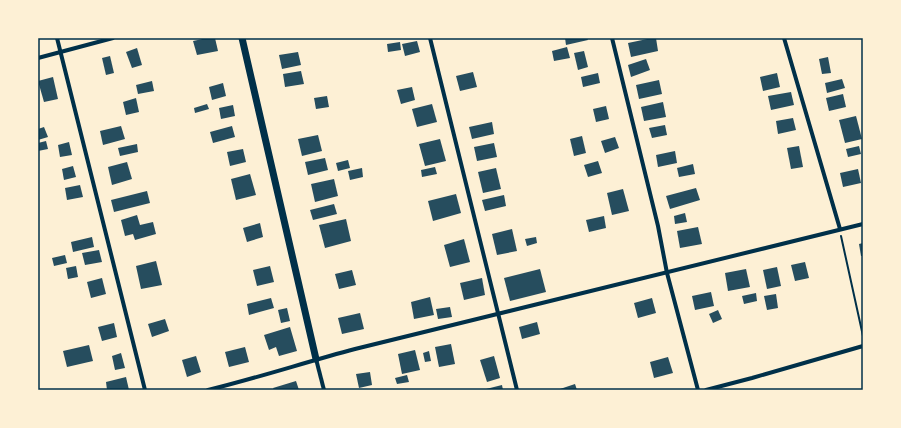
<svg xmlns="http://www.w3.org/2000/svg" width="901" height="428" font-family="Montserrat,sans-serif">
  <style>
    .building { fill: #264d5e }
    .lines { fill: none; stroke-linecap: round; stroke-linejoin: round }
    .path { stroke: #003049; stroke-width: 2 }
    .minor { stroke: #003049; stroke-width: 4 }
    .tertiary { stroke: #003049; stroke-width: 7 }
    .neatline { fill: none; stroke: #003049; stroke-width: 1.5 }
  </style>
  <rect width="100%" height="100%" fill="#fdf0d5"/>
  <!-- building -->
  <g class="building">
    <polygon points="207,38 215,38 218,51 197,55 193,41"/>
    <polygon points="565,38 587,38 588,40 566,45"/>
    <polygon points="652,38 656,38 658,51 631,57 628,43"/>
    <polygon points="417,41 420,52 405,56 402,44"/>
    <polygon points="400,42 401,50 388,52 387,44"/>
    <polygon points="567,47 570,58 554,61 552,51"/>
    <polygon points="137,48 142,65 132,68 126,52"/>
    <polygon points="584,51 588,67 578,70 574,53"/>
    <polygon points="298,52 301,65 282,69 279,55"/>
    <polygon points="110,56 114,73 106,75 102,58"/>
    <polygon points="828,57 831,73 822,74 819,59"/>
    <polygon points="646,59 650,70 631,77 628,65"/>
    <polygon points="301,71 304,84 285,87 283,74"/>
    <polygon points="473,72 477,87 460,91 456,76"/>
    <polygon points="598,73 600,83 583,87 581,77"/>
    <polygon points="777,73 780,87 763,91 760,77"/>
    <polygon points="53,77 58,99 44,102 38,81"/>
    <polygon points="842,79 845,88 827,93 825,83"/>
    <polygon points="659,80 662,94 639,99 636,85"/>
    <polygon points="152,81 154,91 138,94 136,85"/>
    <polygon points="223,83 226,96 212,100 209,87"/>
    <polygon points="412,87 415,100 401,104 397,90"/>
    <polygon points="791,92 794,105 771,110 768,96"/>
    <polygon points="843,94 846,107 829,111 826,98"/>
    <polygon points="327,96 329,107 316,109 314,98"/>
    <polygon points="136,98 139,112 126,115 123,102"/>
    <polygon points="663,102 666,117 644,121 641,107"/>
    <polygon points="207,104 209,109 195,113 194,108"/>
    <polygon points="432,104 437,122 417,127 412,109"/>
    <polygon points="233,105 235,116 221,119 219,108"/>
    <polygon points="606,106 609,119 596,122 593,109"/>
    <polygon points="856,116 862,139 845,143 839,120"/>
    <polygon points="793,118 796,130 778,134 776,121"/>
    <polygon points="492,122 494,134 472,139 469,127"/>
    <polygon points="665,125 667,135 652,138 649,128"/>
    <polygon points="121,126 125,139 103,145 100,131"/>
    <polygon points="232,126 235,137 213,143 210,132"/>
    <polygon points="44,127 48,137 38,140 38,129"/>
    <polygon points="318,135 322,151 302,156 298,139"/>
    <polygon points="582,136 586,153 574,156 570,139"/>
    <polygon points="615,137 619,148 605,153 601,141"/>
    <polygon points="440,139 446,161 425,166 419,144"/>
    <polygon points="46,141 48,149 38,151 38,143"/>
    <polygon points="69,142 72,155 60,157 58,145"/>
    <polygon points="494,143 497,157 477,161 474,147"/>
    <polygon points="137,144 138,152 120,156 118,148"/>
    <polygon points="799,146 803,167 791,169 787,148"/>
    <polygon points="859,146 861,154 848,157 846,149"/>
    <polygon points="243,149 246,162 230,166 227,152"/>
    <polygon points="675,151 677,163 658,167 656,155"/>
    <polygon points="325,158 328,170 308,175 305,162"/>
    <polygon points="348,160 350,168 338,171 336,163"/>
    <polygon points="598,161 602,173 588,177 584,165"/>
    <polygon points="127,162 132,179 112,185 108,167"/>
    <polygon points="693,164 695,174 679,177 677,168"/>
    <polygon points="73,166 76,177 64,180 62,169"/>
    <polygon points="435,167 437,174 422,177 421,170"/>
    <polygon points="362,168 363,177 350,180 348,171"/>
    <polygon points="496,168 501,189 483,193 478,172"/>
    <polygon points="858,169 861,183 843,187 840,173"/>
    <polygon points="250,174 256,195 236,200 231,179"/>
    <polygon points="334,179 338,196 315,202 311,184"/>
    <polygon points="80,185 83,197 67,200 65,188"/>
    <polygon points="696,188 700,200 670,209 666,196"/>
    <polygon points="623,189 629,211 612,215 607,193"/>
    <polygon points="147,191 150,203 114,212 111,200"/>
    <polygon points="456,194 461,213 433,221 428,201"/>
    <polygon points="504,195 506,206 485,211 482,200"/>
    <polygon points="334,204 337,214 313,220 310,210"/>
    <polygon points="685,213 687,222 675,224 674,216"/>
    <polygon points="137,215 140,225 153,222 156,234 135,240 133,234 125,236 121,220"/>
    <polygon points="604,216 606,228 589,232 586,220"/>
    <polygon points="346,219 351,241 325,248 319,225"/>
    <polygon points="260,223 263,237 247,242 243,228"/>
    <polygon points="698,227 702,244 680,248 677,231"/>
    <polygon points="512,229 517,251 497,255 492,234"/>
    <polygon points="92,237 94,247 73,252 71,242"/>
    <polygon points="536,237 537,243 527,246 525,239"/>
    <polygon points="464,239 470,262 450,267 444,245"/>
    <polygon points="863,243 863,256 861,256 859,244"/>
    <polygon points="99,250 102,262 85,265 82,253"/>
    <polygon points="65,255 67,263 54,266 52,258"/>
    <polygon points="156,261 162,285 141,289 136,266"/>
    <polygon points="805,262 809,278 795,281 791,265"/>
    <polygon points="76,266 78,277 68,279 66,268"/>
    <polygon points="270,266 274,282 257,286 253,270"/>
    <polygon points="777,267 781,286 767,289 763,270"/>
    <polygon points="540,269 546,292 510,301 504,278"/>
    <polygon points="746,269 750,287 728,291 725,273"/>
    <polygon points="352,270 356,285 339,289 335,274"/>
    <polygon points="102,278 106,294 91,298 87,282"/>
    <polygon points="482,278 485,295 464,300 460,283"/>
    <polygon points="711,292 714,306 695,310 692,296"/>
    <polygon points="756,293 757,301 744,304 742,296"/>
    <polygon points="776,294 778,308 767,310 764,296"/>
    <polygon points="430,297 434,315 414,319 411,302"/>
    <polygon points="271,298 274,308 249,315 247,304"/>
    <polygon points="652,298 656,313 638,318 634,303"/>
    <polygon points="450,307 452,317 438,319 436,309"/>
    <polygon points="287,308 290,321 281,323 278,310"/>
    <polygon points="718,310 722,319 713,323 709,314"/>
    <polygon points="360,313 364,329 342,334 338,318"/>
    <polygon points="165,319 169,331 152,337 148,324"/>
    <polygon points="537,322 540,334 522,339 519,327"/>
    <polygon points="114,323 117,337 102,341 98,327"/>
    <polygon points="290,327 297,351 279,356 276,347 269,350 264,335"/>
    <polygon points="451,344 455,364 439,367 435,347"/>
    <polygon points="89,345 93,361 67,367 63,351"/>
    <polygon points="245,347 249,362 229,367 225,352"/>
    <polygon points="415,350 420,370 402,374 398,354"/>
    <polygon points="429,351 431,361 425,362 423,353"/>
    <polygon points="121,353 125,368 115,370 112,356"/>
    <polygon points="196,356 201,372 187,377 182,360"/>
    <polygon points="494,356 500,378 487,382 480,360"/>
    <polygon points="668,357 673,373 654,378 650,362"/>
    <polygon points="370,372 372,385 359,388 356,374"/>
    <polygon points="407,375 409,382 397,384 395,378"/>
    <polygon points="126,377 129,390 107,390 106,382"/>
    <polygon points="296,381 299,390 274,390 273,388"/>
    <polygon points="575,384 577,390 557,390"/>
    <polygon points="502,385 503,390 486,390 486,389"/>
  </g>
  <g class="lines">
    <!-- path -->
    <polyline class="path" points="841,236 863,336"/>
    <!-- minor -->
    <g class="minor">
      <polyline points="57,38 145,390"/>
      <polyline points="430,38 517,390"/>
      <polyline points="612,38 658,226 667,273 698,390"/>
      <polyline points="784,38 840,229"/>
      <polyline points="38,58 113,38"/>
      <polyline points="316,359 324,390"/>
      <path d="M208,390C257,378 306,362 355,349L863,224"/>
      <polyline points="706,390 752,378 863,346"/>
    </g>
    <!-- tertiary -->
    <polyline class="tertiary" points="242,38 316,359"/>
  </g>
  <!-- border -->
  <rect width="901" height="428" fill="none" stroke="#fdf0d5" stroke-width="78"/>
  <rect x="39" y="39" width="823" height="350" class="neatline"/>
</svg>
